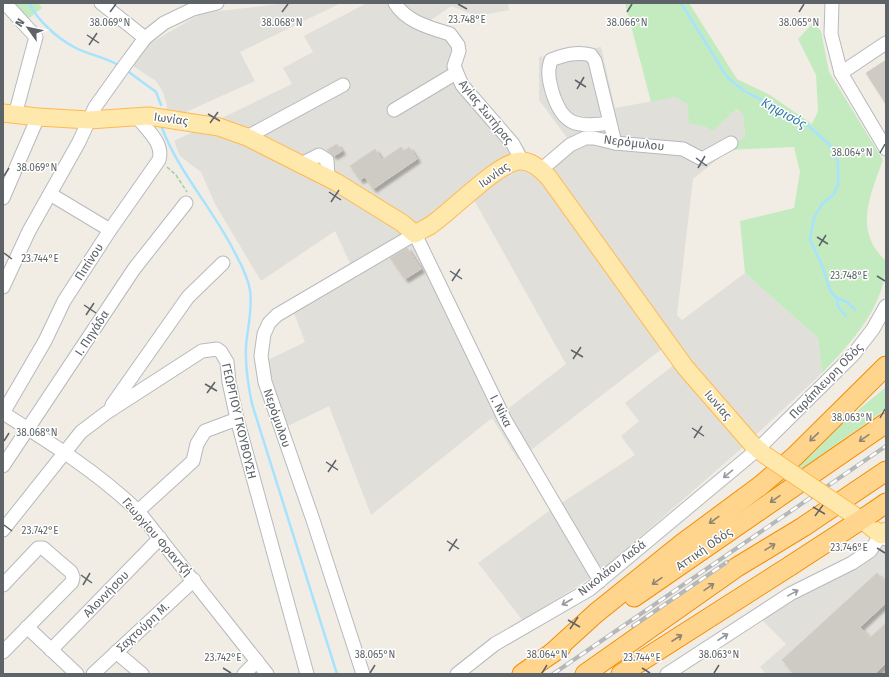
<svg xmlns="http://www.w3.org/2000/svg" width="889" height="677" font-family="'Fira Sans',sans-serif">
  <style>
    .industrial { fill: #e1dfd9; fill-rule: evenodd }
    .green { fill: #c4ebbf }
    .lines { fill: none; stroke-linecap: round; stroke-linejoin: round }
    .stream { stroke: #a7e3ff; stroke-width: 2.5 }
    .building { fill: #cecac4; stroke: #d6cec3; filter: url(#shadow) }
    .minor-casing { stroke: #b6b9bd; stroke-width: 15 }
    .major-casing { stroke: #ffb950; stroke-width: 19 }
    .highway-casing { stroke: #f68c00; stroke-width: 21 }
    .path { stroke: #9ad2a2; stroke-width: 1.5; stroke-dasharray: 4 2; stroke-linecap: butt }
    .minor { stroke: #fff; stroke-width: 13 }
    .major { stroke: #ffe8ac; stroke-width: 17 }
    .highway { stroke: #ffd58e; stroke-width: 19 }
    .rail-casing { stroke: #b6b7b8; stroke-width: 4 }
    .rail { stroke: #fff; stroke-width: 2.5; stroke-dasharray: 8; stroke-linecap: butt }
    .major-bridge-casing { stroke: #ffb950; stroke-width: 19; stroke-linecap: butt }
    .highway-bridge-casing { stroke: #f68c00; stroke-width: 21; stroke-linecap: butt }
    .major-bridge { stroke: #ffe8ac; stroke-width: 17 }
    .highway-bridge { stroke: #ffd58e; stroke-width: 19 }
    .oneway { stroke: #8e8573 }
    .oneway2 { stroke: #969a9c }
    .ticks { fill: none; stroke: #5d6367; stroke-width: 1.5 }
    .labels { text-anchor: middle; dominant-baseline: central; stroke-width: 3; stroke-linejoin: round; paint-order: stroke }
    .street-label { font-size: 12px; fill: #5d6367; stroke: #fff }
    .water-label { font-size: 13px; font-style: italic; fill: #337baa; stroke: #fff }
    .ticks-label { font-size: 10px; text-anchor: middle; fill: #5d6367; stroke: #fff; stroke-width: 3; stroke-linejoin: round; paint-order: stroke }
  </style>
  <defs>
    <filter id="shadow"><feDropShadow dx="3.5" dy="3.5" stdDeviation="1" flood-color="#0004"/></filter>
  </defs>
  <rect width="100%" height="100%" fill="#f1ede5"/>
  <!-- industrial -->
  <g class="industrial">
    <polygon points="288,3 341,3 240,52 255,81 166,121 167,105 163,92 156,81 133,66 149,44 202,13"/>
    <path d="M367,3H508L509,10L477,16L451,6L420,28L454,40L452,63L525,149L529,159L541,166L570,142L539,100V57L601,47L615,108L675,97L687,104L690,123L705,127L713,131L735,109L743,114L745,137L693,179L677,315L682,320L745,273L818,338L822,373L742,448L601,571L523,621L478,563L549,511L635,455L621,436L639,421L625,403L675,364L663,348L518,460L492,418L371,515L329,406L284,428L266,375L268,360L305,342L289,300L350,263L335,231L261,281L215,204L201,172L180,156L174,141L292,84L283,68L313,52L304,36ZM473,198L566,364L505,411L421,234Z"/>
    <polygon points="886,543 886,674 766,674 760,667 786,644 758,616 864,562"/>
  </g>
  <!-- green -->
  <g class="green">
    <polygon points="13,3 38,3 42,8 27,20"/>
    <path d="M625,3H689L737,79L770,95L812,124L818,111L816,75L798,39L813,23L821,31L829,72L883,160C870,196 853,231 886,261C886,306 851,343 822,373L818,338L745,273L740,221L794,208L800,172L794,147L727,150L745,137L743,114L736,109L713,131L705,127L689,123L687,104L675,97L651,102Z"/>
    <polygon points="886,387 886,409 700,541"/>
  </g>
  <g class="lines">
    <!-- stream -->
    <g class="stream">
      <path d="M29,3C37,20 57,38 74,47C88,55 106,57 120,66"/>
      <polyline points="681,3 727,77 744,91 787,112 805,123 829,144 838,162 838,184 834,194 822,204 814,218 810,240 821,263 831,292 837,298 847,302 855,310"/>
      <polyline points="126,70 156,92 161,105"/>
      <path d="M162,128C179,173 214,210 235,253C241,264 248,278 250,290C253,309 247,329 246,347C245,367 248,385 252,404L337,674"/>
      <polyline points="837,298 838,307 846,316"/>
    </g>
  </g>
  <!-- building -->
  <g class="building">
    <polygon points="886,60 886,104 866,73"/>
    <polygon points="337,144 342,151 334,156 327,150"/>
    <polygon points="401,147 404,151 409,147 417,159 373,189 365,177 360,180 350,166 375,149 382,160"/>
    <polygon points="407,248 421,269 405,279 390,258"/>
    <polygon points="877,573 886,583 886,603 860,627 870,638 886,623 886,663 875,674 795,674 782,660"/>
  </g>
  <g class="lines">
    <!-- minor casing -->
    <g class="minor-casing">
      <g id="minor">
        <polyline points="5,3 36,37 15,115"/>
        <polyline points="101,3 145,38"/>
        <path d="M395,3C406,22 431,28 450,34L458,45L459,51L454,66L462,85L513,144L522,161"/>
        <polyline points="832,3 831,34 841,73 886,149"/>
        <polyline points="841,73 886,43"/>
        <polyline points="394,110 456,73"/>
        <path d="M137,117C147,130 164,143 159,160L110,230L64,301L45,341L3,413C51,443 97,472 138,511L267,674"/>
        <path d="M610,123C576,128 562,125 552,91C549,80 547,71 551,60C564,55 577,51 591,55L595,61L615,143"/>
        <polyline points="247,137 343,85"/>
        <polyline points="301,164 319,155 327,160 328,178"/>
        <polyline points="542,169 570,145 585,138 594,138 615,143 683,149 700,158 704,158 731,143"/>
        <polyline points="50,194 110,230"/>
        <polyline points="3,198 38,117"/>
        <polyline points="3,287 29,231 79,142 95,107 125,65 145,38 164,23 193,9 217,3"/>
        <polyline points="112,405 188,297 223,263"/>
        <polyline points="3,466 134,269 186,203"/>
        <polyline points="138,511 193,461 197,444 205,431 237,419"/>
        <polyline points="3,530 81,432 106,413 202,351 217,349 221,352 227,362 229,382 237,419 307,674"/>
        <polyline points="3,585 38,548 43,548 71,572 73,577 72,582 3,652"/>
        <polyline points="27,627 77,674"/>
        <polyline points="51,650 160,538"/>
        <polyline points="116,652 142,674"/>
        <polyline points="93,674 194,580"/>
        <polyline points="244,674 257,661"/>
        <polyline points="363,674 313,520 265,382 261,356 264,334 269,323 277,315 415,234 505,420 600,581"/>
        <polyline points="457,674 495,644 590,589 758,449 853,355 873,329 886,306"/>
        <polyline points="667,674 790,594 852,563 870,551 881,535 886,539"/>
      </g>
    </g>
    <!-- major casing -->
    <g class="major-casing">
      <g id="major">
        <path d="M3,113L38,117L89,120L148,116L219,127L247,137L336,182L402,223L415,234C420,231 426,228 431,225C451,212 500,160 521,161C532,161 542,170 549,178L685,367L751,443L765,455"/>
        <polyline points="867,524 881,535 886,531"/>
      </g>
    </g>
    <!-- highway casing -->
    <g class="highway-casing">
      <g id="highway">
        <polyline points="873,512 886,503"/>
        <polyline points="634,597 886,423"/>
        <polyline points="551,654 596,613 683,543 760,486 794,457 886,366"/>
        <polyline points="522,674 561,647"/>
        <polyline points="585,674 737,567 803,527 886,471"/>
        <polyline points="621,674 790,566"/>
      </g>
    </g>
    <!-- path -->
    <polyline class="path" points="167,167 176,175 187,192"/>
    <!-- minor -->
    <use href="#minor" class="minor"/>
    <!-- major -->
    <use href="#major" class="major"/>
    <!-- highway -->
    <use href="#highway" class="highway"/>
    <!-- rail casing -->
    <g class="rail-casing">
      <g id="rail">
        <polyline points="633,626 727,562"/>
        <polyline points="553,674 886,446"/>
      </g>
    </g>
    <!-- rail -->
    <use href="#rail" class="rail"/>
    <!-- major-bridge casing -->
    <g class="major-bridge-casing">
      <polyline id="major-bridge" points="765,455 867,524"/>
    </g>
    <!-- highway-bridge casing -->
    <g class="highway-bridge-casing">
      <polyline id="highway-bridge" points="790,566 873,512"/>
    </g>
    <!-- major-bridge -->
    <use href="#major-bridge" class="major-bridge"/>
    <!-- highway-bridge -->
    <use href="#highway-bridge" class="highway-bridge"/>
  </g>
  <!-- one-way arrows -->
  <defs><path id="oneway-shaft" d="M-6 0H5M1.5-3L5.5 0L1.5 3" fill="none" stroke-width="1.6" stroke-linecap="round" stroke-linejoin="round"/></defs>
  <g class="oneway">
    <use href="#oneway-shaft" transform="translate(814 437) rotate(136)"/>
    <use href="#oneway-shaft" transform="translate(864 438) rotate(145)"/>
    <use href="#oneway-shaft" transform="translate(775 499) rotate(145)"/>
    <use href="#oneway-shaft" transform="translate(714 520) rotate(144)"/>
    <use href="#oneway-shaft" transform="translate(770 547) rotate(-31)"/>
    <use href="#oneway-shaft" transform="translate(657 581) rotate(145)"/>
    <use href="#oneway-shaft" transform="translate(709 587) rotate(-35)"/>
    <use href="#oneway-shaft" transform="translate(677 638) rotate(-33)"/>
  </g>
  <g class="oneway2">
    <use href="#oneway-shaft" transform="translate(728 474) rotate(140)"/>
    <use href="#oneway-shaft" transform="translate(793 593) rotate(-29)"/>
    <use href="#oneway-shaft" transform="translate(567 602) rotate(150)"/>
    <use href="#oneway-shaft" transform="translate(723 637) rotate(-33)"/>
  </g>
  <!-- ticks -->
  <path class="ticks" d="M458,4L467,9M110,12L116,4M282,12L288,4M627,12L632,4M799,12L804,4M87,35L99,43M89,45L97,33M575,80L586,87M577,89L584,77M208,114L220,121M210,123L218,112M880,153L885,144M696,158L707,166M698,168L705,156M4,176L9,168M329,192L341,200M331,202L339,190M817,237L828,244M819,246L826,235M4,253L12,259M450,271L462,279M877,276L885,281M452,281L460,269M84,305L96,313M86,315L94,303M571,350L583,357M573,359L581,347M205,384L217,391M207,393L215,382M880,418L885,409M692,428L704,436M694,438L702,426M4,441L9,433M326,462L338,470M328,472L336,460M813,507L825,514M815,516L823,505M4,525L12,531M447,541L459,549M877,548L885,553M449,551L457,539M81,575L92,583M83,585L90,573M568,620L580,627M570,629L578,617M223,668L231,673M642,668L650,673M370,673L375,665M542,673L547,665M714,673L719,665"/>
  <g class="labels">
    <!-- street labels -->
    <g class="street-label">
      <text transform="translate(486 112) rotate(51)">Αγίας Σωτήρας</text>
      <text transform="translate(171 119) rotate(8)">Ιωνίας</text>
      <text transform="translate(634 143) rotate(7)">Νερόμυλου</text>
      <text transform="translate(494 175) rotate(-35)">Ιωνίας</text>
      <text transform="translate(89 262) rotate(-57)">Πιπίνου</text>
      <text transform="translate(92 333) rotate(-57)">Ι. Πηγάδα</text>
      <text transform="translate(826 381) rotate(-46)">Παράπλευρη Οδός</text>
      <text transform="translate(718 405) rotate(49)">Ιωνίας</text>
      <text transform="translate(501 411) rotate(63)">Ι. Νίκα</text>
      <text transform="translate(277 418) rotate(71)">Νερόμυλου</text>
      <text transform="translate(239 421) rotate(77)">ΓΕΩΡΓΙΟΥ ΓΚΟΥΒΟΥΣΗ</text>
      <text transform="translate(157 537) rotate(49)">Γεωργίου Φραντζή</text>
      <text transform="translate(704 549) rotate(-35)">Αττική Οδός</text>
      <text transform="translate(612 568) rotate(-38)">Νικολάου Λαδά</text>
      <text transform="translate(106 594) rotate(-46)">Αλοννήσου</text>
      <text transform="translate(143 627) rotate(-43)">Σαχτούρη Μ.</text>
    </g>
    <!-- water labels -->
    <g class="water-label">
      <text transform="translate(784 113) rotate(29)">Κηφισός</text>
    </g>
  </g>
  <g class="ticks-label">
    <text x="467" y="23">23.748°E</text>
    <text x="110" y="26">38.069°N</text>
    <text x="282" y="26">38.068°N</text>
    <text x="627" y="26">38.066°N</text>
    <text x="799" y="26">38.065°N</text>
    <text x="852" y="156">38.064°N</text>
    <text x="37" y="171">38.069°N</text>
    <text x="40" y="262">23.744°E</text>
    <text x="849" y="279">23.748°E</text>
    <text x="852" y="421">38.063°N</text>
    <text x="37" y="436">38.068°N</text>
    <text x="40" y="534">23.742°E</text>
    <text x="849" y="551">23.746°E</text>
    <text x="375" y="658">38.065°N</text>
    <text x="547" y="658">38.064°N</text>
    <text x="719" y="658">38.063°N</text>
    <text x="223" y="661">23.742°E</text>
    <text x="642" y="661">23.744°E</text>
  </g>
  <!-- border -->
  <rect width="889" height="677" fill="none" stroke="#5d6367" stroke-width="8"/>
  <!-- north arrow -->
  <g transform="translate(28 28) rotate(303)" stroke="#ffffff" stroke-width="3" paint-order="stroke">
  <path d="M0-3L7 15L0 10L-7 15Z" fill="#5d6367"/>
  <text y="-6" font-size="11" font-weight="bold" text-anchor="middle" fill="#5d6367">N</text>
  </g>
</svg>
